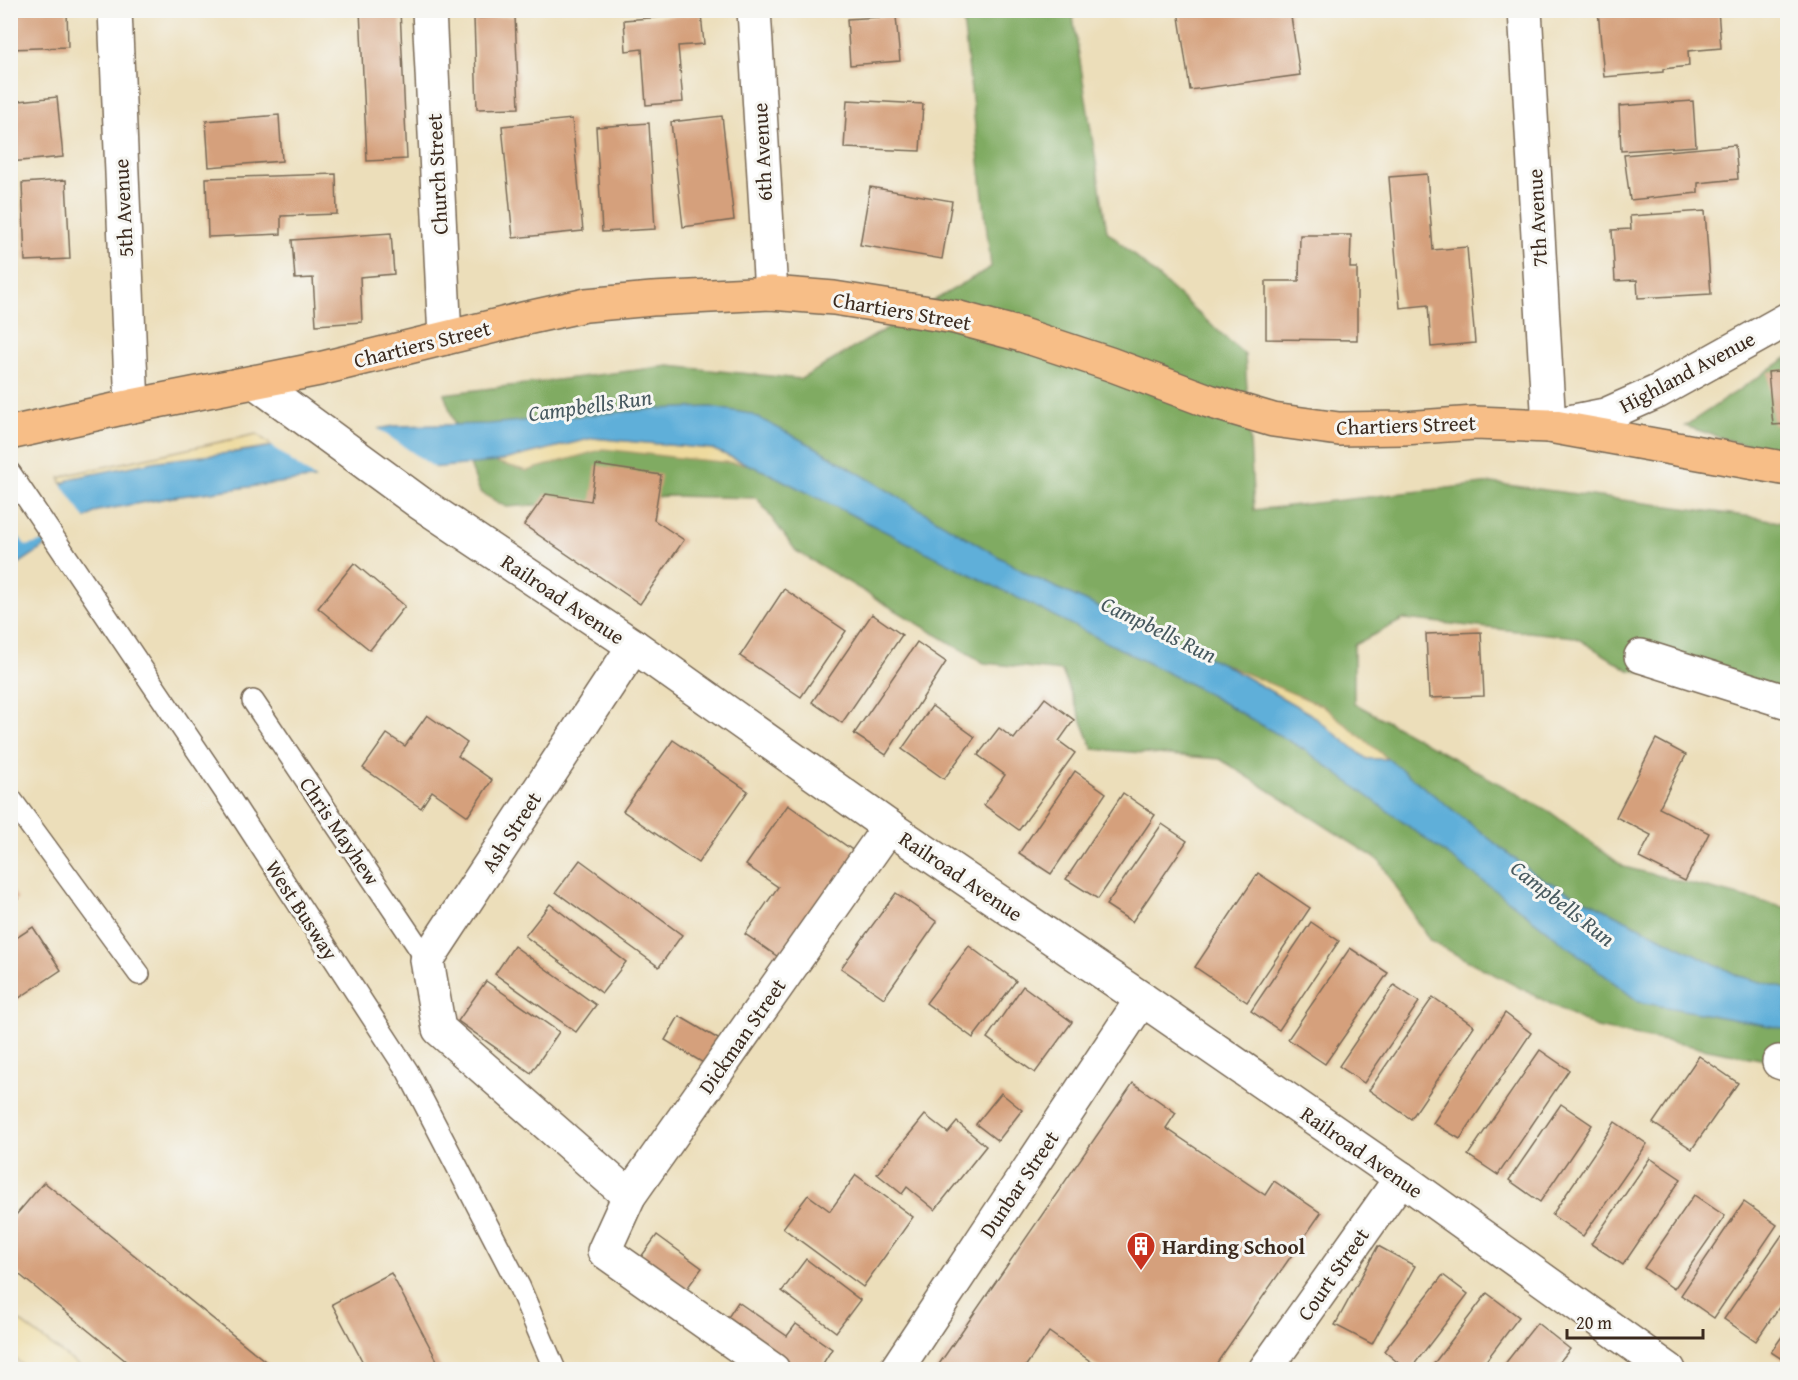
<svg xmlns="http://www.w3.org/2000/svg" width="1798" height="1380" font-family="'Gentium Book Plus',serif">
  <style>
    .forest { fill: #80ab62; stroke: #5e6a40; stroke-width: 1.5 }
    .sand { fill: #eeda9e; stroke: #94825e; stroke-width: 1.5 }
    .water { fill: #5eafd9; stroke: #4c6c7c; stroke-width: 1.5 }
    .pier { fill: #ecdeba }
    .building { fill: #d5a07c }
    .lines { fill: none; stroke-linecap: round; stroke-linejoin: round }
    .lane-casing { stroke: #796955; stroke-width: 24 }
    .street-casing { stroke: #796955; stroke-width: 36 }
    .primary-casing { stroke: #796955; stroke-width: 36 }
    .lane { stroke: #fff; stroke-width: 21 }
    .street { stroke: #fff; stroke-width: 33 }
    .primary { stroke: #f7be87; stroke-width: 33 }
    .labels { text-anchor: middle; dominant-baseline: central; stroke-width: 6; stroke-linejoin: round; paint-order: stroke }
    .street-label { font-size: 21px; fill: #3b2a1e; stroke: #f6f6f2 }
    .poi-label { font-size: 21px; font-weight: bold; fill: #3b2a1e; stroke: #f6f6f2; text-anchor: start }
    .water-label { font-size: 22px; font-style: italic; fill: #47595f; stroke: #f6f6f2 }
  </style>
  <rect width="100%" height="100%" fill="#f6f6f2"/>
  <filter id="ink" filterUnits="userSpaceOnUse"><feTurbulence type="fractalNoise" baseFrequency=".0167" numOctaves="2"/><feDisplacementMap in="SourceGraphic" scale="12" xChannelSelector="R" yChannelSelector="G"/><feConvolveMatrix kernelMatrix="1 2 1 2 8 2 1 2 1" color-interpolation-filters="sRGB"/></filter>
  <filter id="wash" filterUnits="userSpaceOnUse"><feTurbulence type="fractalNoise" baseFrequency=".008" numOctaves="4" result="noise"/><feDisplacementMap in="SourceGraphic" scale="24" xChannelSelector="R" yChannelSelector="G"/><feGaussianBlur stdDeviation="1.35" result="paint"/><feColorMatrix in="noise" values="0 0 0 0 0 0 0 0 0 0 0 0 0 0 0 0 0 1.4 0 .05"/><feComposite in="paint" operator="in"/></filter>
  <g filter="url(#wash)">
    <rect width="100%" height="100%" fill="#ecdeba"/>
    <!-- forest -->
    <g class="forest">
      <polygon points="962,11 1072,11 1107,231 1245,355 1254,510 1492,483 1761,518 1787,524 1787,697 1629,670 1575,637 1404,619 1354,645 1354,703 1550,812 1624,867 1787,908 1787,1064 1597,1028 1430,941 1380,861 1220,759 1093,749 1062,671 984,663 796,551 757,498 668,496 506,507 480,492 444,394 669,366 801,379 991,267"/>
      <polygon points="1787,358 1787,450 1737,443 1685,426"/>
    </g>
    <!-- sand -->
    <g class="sand">
      <polygon points="257,434 272,446 73,478 61,484 60,478 71,474"/>
      <polygon points="593,438 712,449 746,464 688,459 604,449 527,471 495,462"/>
      <polygon points="1221,663 1323,706 1388,759 1367,759 1309,713"/>
      <polygon points="10,1314 83,1369 27,1369 11,1355"/>
    </g>
    <!-- water -->
    <polygon class="water" points="711,407 751,414 815,447 1031,576 1221,663 1309,713 1367,759 1388,759 1537,876 1739,976 1787,989 1787,1029 1639,1002 1499,893 1305,750 1194,686 766,472 712,449 593,438 495,462 301,480 173,497 97,511 11,569 10,512 73,478 158,461 238,452 395,426 488,424 654,409"/>
    <!-- pier -->
    <g class="pier">
      <polygon points="374,426 438,470 318,481 269,444"/>
      <polygon points="60,482 87,521 67,535 26,546 10,524 10,509"/>
    </g>
    <g id="blocks">
      <!-- building -->
      <g class="building">
        <polygon points="10,10 67,10 68,47 10,49"/>
        <polygon points="360,10 400,10 407,159 367,161"/>
        <polygon points="1178,10 1290,10 1300,75 1190,90"/>
        <polygon points="1598,10 1718,10 1721,48 1688,51 1689,66 1663,69 1663,72 1604,77"/>
        <polygon points="701,14 704,44 678,46 683,102 646,105 642,49 626,51 624,20"/>
        <polygon points="515,16 519,108 477,109 474,18"/>
        <polygon points="896,16 900,61 850,65 847,19"/>
        <polygon points="57,97 63,157 10,162 10,102"/>
        <polygon points="847,100 923,104 920,151 844,148"/>
        <polygon points="1693,101 1696,146 1621,151 1619,106"/>
        <polygon points="279,115 282,161 209,167 206,121"/>
        <polygon points="722,116 734,220 683,227 671,122"/>
        <polygon points="572,119 583,231 513,238 502,126"/>
        <polygon points="649,123 655,229 602,232 596,127"/>
        <polygon points="1735,145 1738,179 1698,183 1698,193 1630,200 1624,155"/>
        <polygon points="336,174 337,214 281,216 281,234 208,237 206,178"/>
        <polygon points="1427,174 1433,250 1467,247 1475,343 1431,347 1428,305 1400,308 1389,177"/>
        <polygon points="66,180 70,259 25,261 22,183"/>
        <polygon points="870,187 952,201 942,259 860,245"/>
        <polygon points="1705,211 1711,294 1638,298 1637,280 1615,281 1612,230 1631,229 1630,216"/>
        <polygon points="391,233 394,274 360,277 362,322 316,325 313,278 295,279 292,240"/>
        <polygon points="1300,235 1351,235 1350,268 1357,268 1357,340 1266,339 1266,281 1299,281"/>
        <polygon points="1788,370 1788,424 1773,425 1768,372"/>
        <polygon points="596,465 661,475 654,520 684,540 640,604 524,525 546,494 591,501"/>
        <polygon points="354,563 405,606 370,650 318,608"/>
        <polygon points="784,589 846,631 801,697 740,656"/>
        <polygon points="872,614 902,635 842,723 812,702"/>
        <polygon points="1481,632 1484,696 1429,698 1426,634"/>
        <polygon points="917,642 946,662 886,755 854,734"/>
        <polygon points="1045,698 1074,720 1059,741 1075,753 1019,830 984,805 1005,775 978,755 999,728 1014,739"/>
        <polygon points="932,706 975,737 944,779 902,749"/>
        <polygon points="427,715 467,743 458,756 492,780 468,816 432,791 421,808 363,768 387,734 405,746"/>
        <polygon points="1656,739 1686,755 1659,808 1709,833 1685,881 1639,858 1651,835 1616,817"/>
        <polygon points="673,740 748,791 698,863 623,811"/>
        <polygon points="1075,771 1106,793 1051,874 1019,853"/>
        <polygon points="1123,793 1155,815 1098,899 1066,879"/>
        <polygon points="788,805 858,854 784,961 745,934 778,887 746,865"/>
        <polygon points="1162,824 1187,841 1132,922 1106,905"/>
        <polygon points="580,860 682,935 659,967 556,892"/>
        <polygon points="1258,873 1310,908 1247,1002 1195,967"/>
        <polygon points="10,887 18,899 10,904"/>
        <polygon points="896,893 937,922 884,998 841,968"/>
        <polygon points="550,904 626,962 602,993 525,936"/>
        <polygon points="1311,922 1339,941 1279,1030 1251,1011"/>
        <polygon points="33,927 61,970 10,1004 10,942"/>
        <polygon points="514,946 596,1005 576,1032 495,974"/>
        <polygon points="969,946 1016,981 973,1038 926,1003"/>
        <polygon points="1350,948 1388,973 1325,1064 1288,1039"/>
        <polygon points="486,981 559,1032 531,1073 458,1021"/>
        <polygon points="1394,985 1419,1002 1364,1083 1339,1066"/>
        <polygon points="1023,986 1072,1022 1035,1073 987,1038"/>
        <polygon points="1433,997 1474,1026 1411,1119 1369,1090"/>
        <polygon points="1505,1013 1531,1033 1460,1139 1433,1123"/>
        <polygon points="679,1016 720,1040 705,1064 665,1040"/>
        <polygon points="1540,1050 1569,1070 1498,1175 1468,1155"/>
        <polygon points="1699,1056 1738,1083 1692,1149 1653,1123"/>
        <polygon points="1133,1083 1176,1113 1166,1128 1265,1195 1274,1181 1321,1213 1212,1370 1103,1370 1049,1332 1023,1370 935,1370"/>
        <polygon points="1001,1093 1022,1110 998,1141 976,1124"/>
        <polygon points="1561,1104 1592,1125 1540,1202 1509,1180"/>
        <polygon points="925,1115 948,1133 957,1122 986,1146 935,1210 907,1187 902,1194 877,1174"/>
        <polygon points="1615,1122 1647,1144 1583,1236 1552,1215"/>
        <polygon points="1650,1158 1681,1179 1623,1265 1591,1244"/>
        <polygon points="856,1175 913,1217 863,1287 783,1228 808,1195 830,1211"/>
        <polygon points="44,1182 270,1365 267,1370 137,1370 10,1267 10,1222"/>
        <polygon points="1694,1195 1725,1216 1674,1289 1644,1268"/>
        <polygon points="1744,1202 1777,1225 1714,1318 1681,1295"/>
        <polygon points="657,1235 702,1268 683,1294 638,1261"/>
        <polygon points="1782,1235 1788,1238 1788,1294 1756,1341 1724,1319"/>
        <polygon points="1378,1246 1415,1266 1372,1344 1335,1325"/>
        <polygon points="806,1259 860,1300 836,1332 782,1291"/>
        <polygon points="391,1273 442,1370 367,1370 332,1304"/>
        <polygon points="1443,1275 1468,1294 1410,1370 1407,1370 1384,1351"/>
        <polygon points="1487,1293 1519,1317 1479,1370 1463,1370 1461,1368 1459,1370 1429,1370"/>
        <polygon points="738,1302 787,1336 796,1324 832,1349 819,1370 775,1370 719,1331"/>
        <polygon points="1537,1323 1570,1349 1553,1370 1500,1370"/>
        <polygon points="1788,1328 1788,1363 1771,1352"/>
      </g>
    </g>
  </g>
  <g filter="url(#ink)">
    <use href="#blocks" fill-opacity="0" stroke="#796955" stroke-width="1.5"/>
    <g class="lines">
      <!-- lane casing -->
      <g class="lane-casing">
        <g id="lane">
          <polyline points="10,473 230,799 408,1072 519,1286 555,1370"/>
          <polyline points="253,701 427,960"/>
          <polyline points="10,798 139,974"/>
        </g>
      </g>
      <!-- street casing -->
      <g class="street-casing">
        <g id="street">
          <polyline points="115,10 132,406"/>
          <polyline points="429,10 445,338"/>
          <polyline points="754,10 771,293"/>
          <polyline points="1525,10 1549,426 1605,415 1657,392 1788,319"/>
          <polyline points="255,382 420,503 634,646 889,827 1142,999 1401,1178 1669,1370"/>
          <polyline points="1641,656 1788,702"/>
          <polyline points="1779,1062 1788,1065"/>
          <polyline points="629,1196 439,1029 427,960 634,646"/>
          <polyline points="773,1370 604,1251 629,1196 889,827"/>
          <polyline points="896,1370 1142,999"/>
          <polyline points="1265,1370 1401,1178"/>
        </g>
      </g>
      <!-- primary casing -->
      <g class="primary-casing">
        <polyline id="primary" points="10,433 132,406 319,369 527,318 586,305 652,299 771,293 834,298 955,317 1022,335 1110,364 1209,401 1273,420 1339,429 1404,428 1475,423 1549,426 1788,469"/>
      </g>
      <!-- lane -->
      <use href="#lane" class="lane"/>
      <!-- street -->
      <use href="#street" class="street"/>
      <!-- primary -->
      <use href="#primary" class="primary"/>
    </g>
  </g>
  <!-- icons -->
  <defs>
    <g id="building-pin" transform="scale(1.5)"><path d="M0 17L-7.5 6A9.5 9.5 0 1 1 7.5 6Z" fill="#c8321e" stroke="#f6f6f2"/><path d="M-4-6H4V6H1V3H-1V6H-4ZM-2.5-4.3h1.7v1.8h-1.7ZM.8-4.3h1.7v1.8H.8ZM-2.5-1h1.7V.8h-1.7ZM.8-1h1.7V.8H.8Z" fill="#fff"/></g>
  </defs>
  <g fill-rule="evenodd">
    <use href="#building-pin" x="1141" y="1246"/>
  </g>
  <g class="labels">
    <!-- street labels -->
    <g class="street-label">
      <text transform="translate(762 152) rotate(-93)">6th Avenue</text>
      <text transform="translate(437 174) rotate(-93)">Church Street</text>
      <text transform="translate(123 208) rotate(-93)">5th Avenue</text>
      <text transform="translate(1537 218) rotate(-93)">7th Avenue</text>
      <text transform="translate(902 311) rotate(10)">Chartiers Street</text>
      <text transform="translate(422 344) rotate(-14)">Chartiers Street</text>
      <text transform="translate(1687 372) rotate(-28)">Highland Avenue</text>
      <text transform="translate(1406 425) rotate(-2)">Chartiers Street</text>
      <text transform="translate(563 599) rotate(34)">Railroad Avenue</text>
      <text transform="translate(340 831) rotate(56)">Chris Mayhew</text>
      <text transform="translate(511 832) rotate(-57)">Ash Street</text>
      <text transform="translate(961 876) rotate(34)">Railroad Avenue</text>
      <text transform="translate(302 910) rotate(57)">West Busway</text>
      <text transform="translate(742 1036) rotate(-55)">Dickman Street</text>
      <text transform="translate(1362 1152) rotate(35)">Railroad Avenue</text>
      <text transform="translate(1019 1184) rotate(-56)">Dunbar Street</text>
      <text transform="translate(1333 1274) rotate(-55)">Court Street</text>
    </g>
    <!-- poi labels -->
    <g class="poi-label">
      <text x="1162" y="1246">Harding School</text>
    </g>
    <!-- water labels -->
    <g class="water-label">
      <text transform="translate(590 405) rotate(-8)">Campbells Run</text>
      <text transform="translate(1159 629) rotate(26)">Campbells Run</text>
      <text transform="translate(1563 903) rotate(38)">Campbells Run</text>
    </g>
  </g>
  <!-- margin -->
  <rect width="1798" height="1380" fill="none" stroke="#f6f6f2" stroke-width="36"/>
  <!-- scale -->
  <path d="M1567 1329v9h136v-9" fill="none" stroke="#3b2a1e" stroke-width="3"/>
  <text x="1576" y="1329" font-size="18" fill="#3b2a1e" stroke="#f6f6f2" stroke-width="4.5" paint-order="stroke">20 m</text>
</svg>
